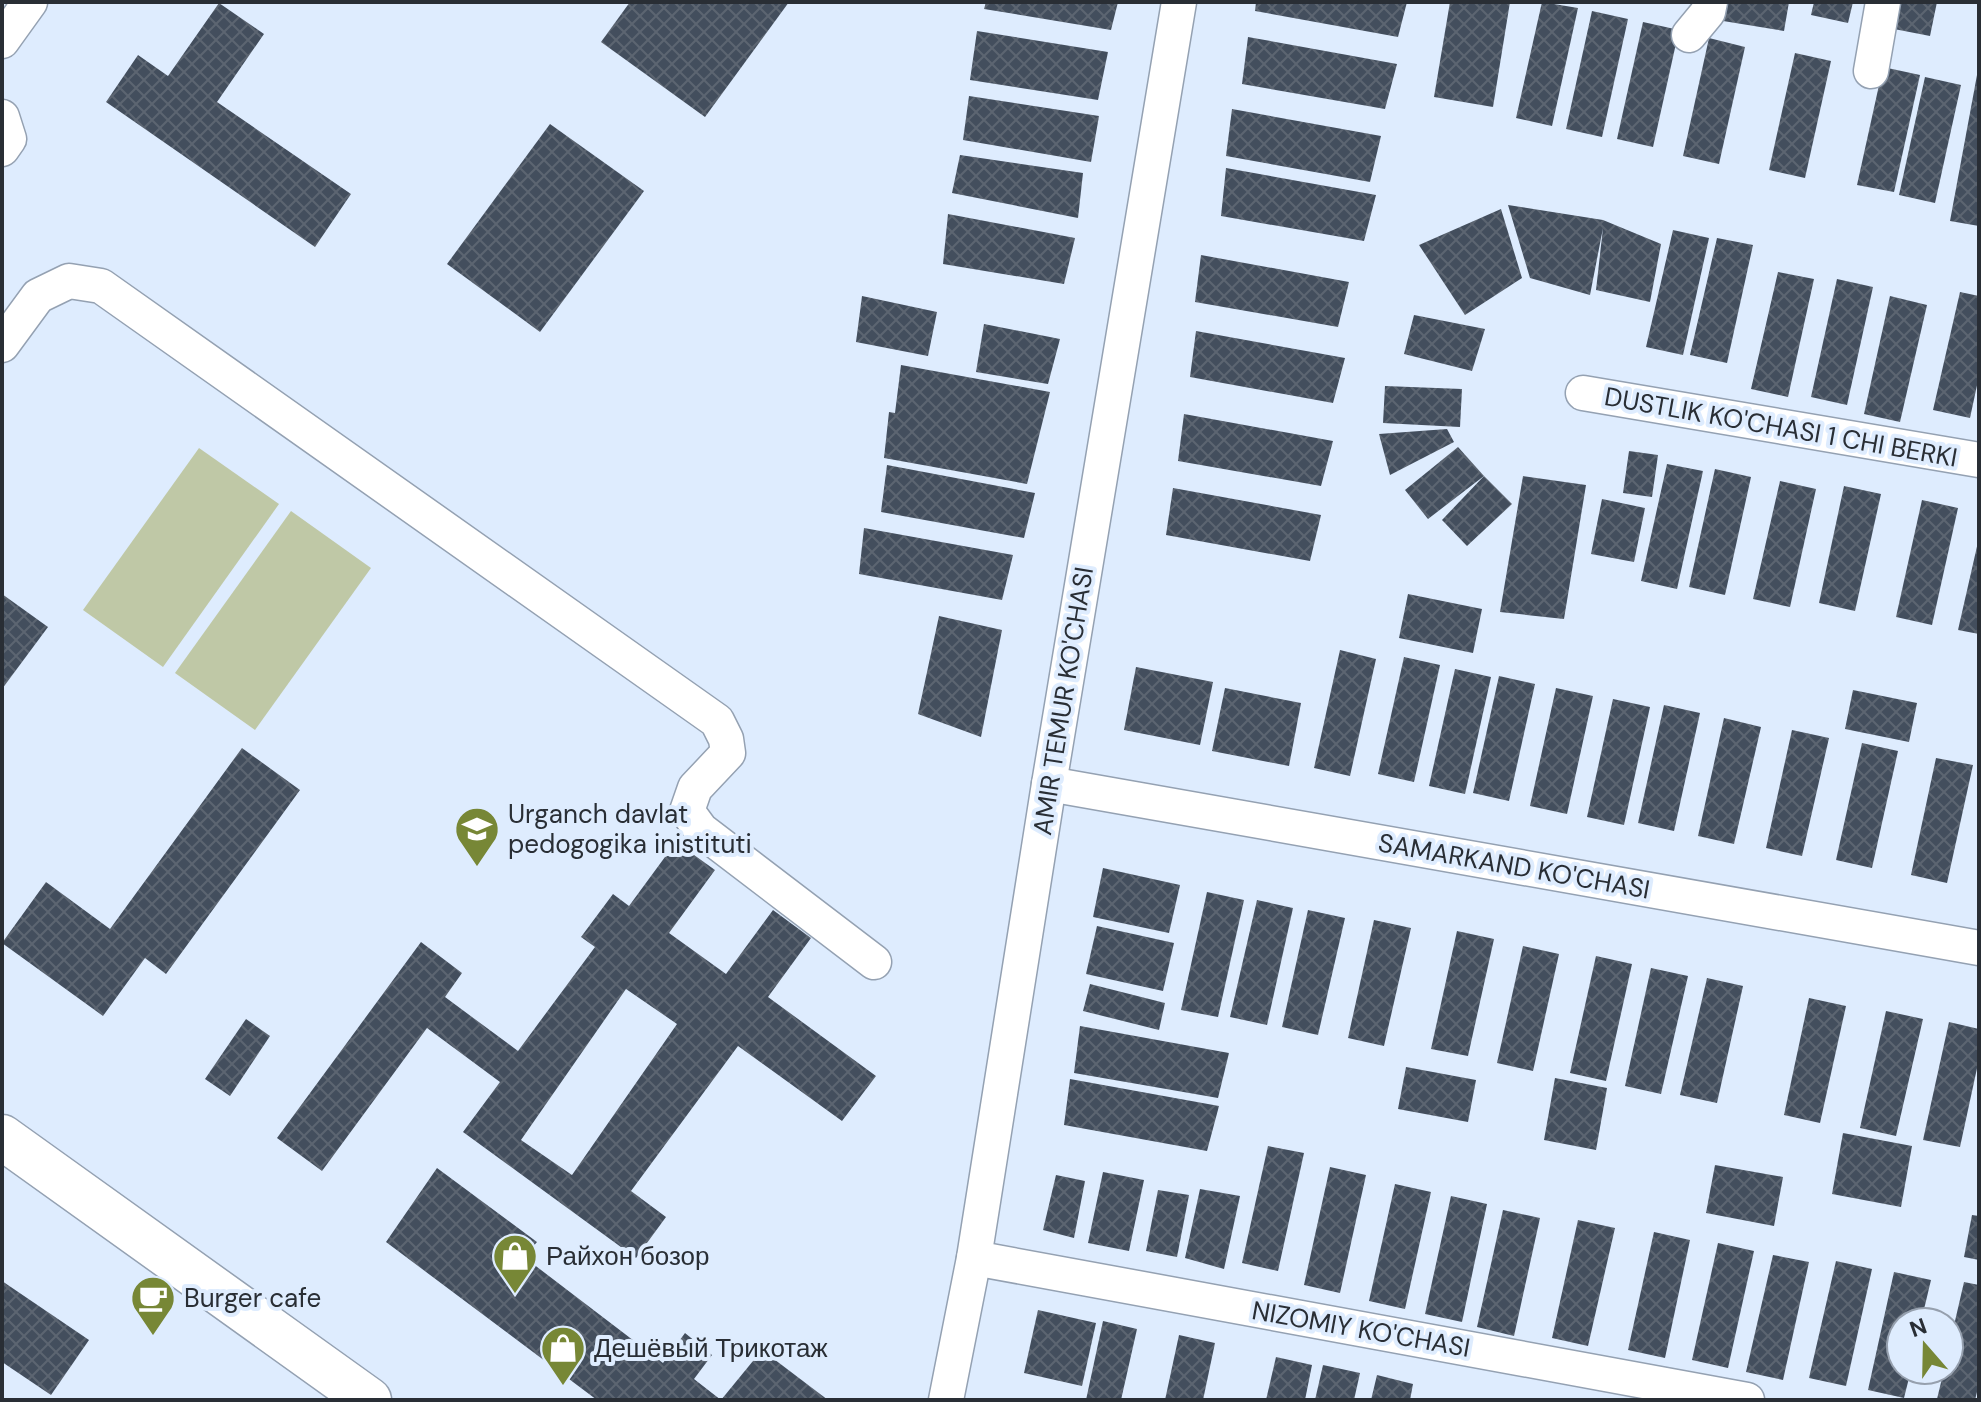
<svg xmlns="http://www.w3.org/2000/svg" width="1981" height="1402" font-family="'DM Sans',sans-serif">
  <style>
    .pitch { fill: #bfc8a6 }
    .building { fill: url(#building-cross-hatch); fill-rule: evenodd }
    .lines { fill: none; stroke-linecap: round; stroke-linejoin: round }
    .minor-casing { stroke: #94a1b2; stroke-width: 37 }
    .major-casing { stroke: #94a1b2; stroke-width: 47 }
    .minor { stroke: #fff; stroke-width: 34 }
    .major { stroke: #fff; stroke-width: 44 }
    .labels { text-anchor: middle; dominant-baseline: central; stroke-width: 8; stroke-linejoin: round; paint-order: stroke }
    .street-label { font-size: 26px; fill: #292e35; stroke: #deecfe }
    .poi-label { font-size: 26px; fill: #292e35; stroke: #deecfe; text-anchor: start }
  </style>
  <defs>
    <pattern id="building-cross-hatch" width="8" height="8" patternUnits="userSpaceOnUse" patternTransform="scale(2)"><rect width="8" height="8" fill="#434e5d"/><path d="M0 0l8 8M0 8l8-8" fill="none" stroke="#5c6571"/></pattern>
  </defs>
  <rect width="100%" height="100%" fill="#deecfe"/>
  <!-- pitch -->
  <g class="pitch">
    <polygon points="199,448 279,504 163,667 83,610"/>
    <polygon points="291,511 371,568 255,730 175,673"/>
  </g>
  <!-- building -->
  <g class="building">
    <polygon points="630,2 789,2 705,117 601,42"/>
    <polygon points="986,2 1118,2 1111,30 984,9"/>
    <polygon points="1256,2 1407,2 1398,37 1255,11"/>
    <polygon points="1450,2 1510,2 1493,107 1434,97"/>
    <polygon points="1542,2 1578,8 1552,126 1516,118"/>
    <polygon points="1720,2 1789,2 1784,31 1717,20"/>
    <polygon points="1814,2 1853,2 1848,23 1811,15"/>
    <polygon points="1899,2 1937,2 1930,36 1894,29"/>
    <polygon points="219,3 264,34 217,102 351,194 315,247 106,102 138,55 168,76"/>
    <polygon points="1592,11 1628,19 1602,137 1566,129"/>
    <polygon points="1643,22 1679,30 1653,147 1617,139"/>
    <polygon points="977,31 1108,52 1098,100 970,80"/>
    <polygon points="1248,37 1397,64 1385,109 1242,84"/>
    <polygon points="1709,38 1745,47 1719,164 1683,156"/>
    <polygon points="1795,53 1831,61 1805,178 1769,170"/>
    <polygon points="1883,67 1920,75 1894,192 1857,185"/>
    <polygon points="1977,75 1979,75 1979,226 1950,221"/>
    <polygon points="1925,77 1961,85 1935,203 1899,195"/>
    <polygon points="969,96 1099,116 1091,162 963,140"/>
    <polygon points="1232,109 1381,136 1370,182 1226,156"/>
    <polygon points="550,124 644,191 540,332 447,264"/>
    <polygon points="960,155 1083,173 1078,218 952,193"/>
    <polygon points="1226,168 1376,195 1364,241 1221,216"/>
    <polygon points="1508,205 1603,220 1661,244 1650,302 1596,290 1603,228 1590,295 1530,278"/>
    <polygon points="1501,209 1522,278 1465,315 1419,245"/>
    <polygon points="948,214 1075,238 1064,284 943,264"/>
    <polygon points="1673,230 1709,238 1683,355 1646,347"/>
    <polygon points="1717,238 1753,245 1727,363 1690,355"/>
    <polygon points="1201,255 1349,282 1338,327 1195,302"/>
    <polygon points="1778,272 1814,279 1788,397 1751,389"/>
    <polygon points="1837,279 1873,287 1847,405 1811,397"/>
    <polygon points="1960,292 1979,296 1979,376 1970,418 1933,410"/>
    <polygon points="862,296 937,312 928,356 856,342"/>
    <polygon points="1890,296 1927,305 1900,422 1864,414"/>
    <polygon points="1414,315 1485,329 1472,371 1404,354"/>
    <polygon points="984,324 1060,339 1048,384 976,372"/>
    <polygon points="1196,331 1345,358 1333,403 1190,377"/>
    <polygon points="901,365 1050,392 1027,484 884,458 889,412 895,413"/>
    <polygon points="1385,386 1462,389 1460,427 1383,423"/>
    <polygon points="1184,414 1333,441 1321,486 1178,461"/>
    <polygon points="1447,429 1454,442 1390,475 1379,434"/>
    <polygon points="1458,447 1484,476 1428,519 1405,490"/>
    <polygon points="1629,451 1658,455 1652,497 1623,493"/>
    <polygon points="1667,464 1703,471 1677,589 1641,581"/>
    <polygon points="887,465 1035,493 1024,538 881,512"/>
    <polygon points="1715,469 1751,477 1725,595 1689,587"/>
    <polygon points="1484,476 1512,504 1467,546 1442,520"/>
    <polygon points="1523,476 1586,485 1564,619 1500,612"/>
    <polygon points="1780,481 1816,489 1790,607 1753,599"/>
    <polygon points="1844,486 1881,494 1855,611 1819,603"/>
    <polygon points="1173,488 1321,515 1310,561 1166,535"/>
    <polygon points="1602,499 1645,508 1634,562 1591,554"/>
    <polygon points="1922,500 1958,508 1932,625 1896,617"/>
    <polygon points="864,528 1013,555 1002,600 859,574"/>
    <polygon points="1978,542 1979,542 1979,634 1958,630"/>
    <polygon points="2,594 48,627 2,689"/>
    <polygon points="1408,594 1482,609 1473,653 1399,638"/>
    <polygon points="939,616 1002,630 981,737 918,714"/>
    <polygon points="1340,650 1376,659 1350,776 1314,768"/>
    <polygon points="1404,657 1440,665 1414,782 1378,774"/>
    <polygon points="1136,667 1213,682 1200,745 1124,730"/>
    <polygon points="1455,669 1491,677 1465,794 1429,786"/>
    <polygon points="1499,676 1535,684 1509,801 1473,793"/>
    <polygon points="1225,688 1301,703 1289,766 1212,751"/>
    <polygon points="1556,688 1593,696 1567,814 1530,806"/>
    <polygon points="1853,690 1917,703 1909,742 1845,729"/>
    <polygon points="1613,699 1650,707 1624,825 1587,817"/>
    <polygon points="1664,705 1700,713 1674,831 1638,823"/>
    <polygon points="1724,718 1761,727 1734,844 1698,836"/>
    <polygon points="1792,730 1829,738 1802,856 1766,848"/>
    <polygon points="1862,743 1898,751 1872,868 1836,860"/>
    <polygon points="242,748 300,790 166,974 145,958 103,1016 2,943 46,882 110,929"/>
    <polygon points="1936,758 1973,765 1947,883 1911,875"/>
    <path d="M676,842L715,870L669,933L726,974L773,910L811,938L768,997L876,1076L842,1121L738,1046L631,1191L666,1217L636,1258L463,1132L500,1082L427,1028L322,1171L277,1138L421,942L462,973L445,997L518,1051L595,947L581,937L613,894L629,906ZM626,989L677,1024L572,1175L521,1140Z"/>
    <polygon points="1103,868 1180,885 1169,933 1093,917"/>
    <polygon points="1207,892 1244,900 1218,1017 1181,1010"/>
    <polygon points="1257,900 1293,908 1267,1025 1230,1017"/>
    <polygon points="1308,910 1345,918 1318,1035 1282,1027"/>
    <polygon points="1374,920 1411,928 1384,1046 1348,1038"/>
    <polygon points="1097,926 1174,943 1163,991 1086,974"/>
    <polygon points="1457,931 1494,939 1468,1056 1431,1049"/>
    <polygon points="1523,946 1559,954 1533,1071 1497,1063"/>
    <polygon points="1596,956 1632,964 1606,1081 1570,1073"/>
    <polygon points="1651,968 1688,976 1661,1094 1625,1086"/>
    <polygon points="1707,978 1743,986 1717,1103 1680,1095"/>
    <polygon points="1090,984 1165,1003 1159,1030 1083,1011"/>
    <polygon points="1809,998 1846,1006 1820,1123 1784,1115"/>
    <polygon points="1886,1011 1923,1019 1896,1136 1860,1128"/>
    <polygon points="246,1019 270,1036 230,1096 205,1079"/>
    <polygon points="1949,1022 1979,1029 1979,1059 1960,1147 1923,1140"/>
    <polygon points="1080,1026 1229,1053 1218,1098 1074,1073"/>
    <polygon points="1406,1067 1476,1080 1468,1122 1398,1109"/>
    <polygon points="1555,1078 1607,1088 1596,1150 1544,1140"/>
    <polygon points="1070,1079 1219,1106 1207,1151 1064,1125"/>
    <polygon points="1843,1133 1912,1146 1901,1207 1832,1194"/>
    <polygon points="1268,1146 1304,1153 1278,1271 1242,1263"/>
    <polygon points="1715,1165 1783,1177 1774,1226 1706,1213"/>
    <polygon points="1330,1167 1366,1175 1340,1293 1304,1285"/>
    <polygon points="437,1168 537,1242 524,1257 663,1363 685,1333 712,1355 694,1379 721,1400 597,1400 386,1242"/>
    <polygon points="1103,1172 1144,1180 1129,1251 1088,1243"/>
    <polygon points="1056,1175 1085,1181 1074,1238 1043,1230"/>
    <polygon points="1395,1184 1431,1192 1405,1309 1369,1301"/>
    <polygon points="1200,1189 1240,1196 1224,1269 1185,1258"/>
    <polygon points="1158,1190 1189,1195 1177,1257 1146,1251"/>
    <polygon points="1451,1196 1487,1204 1462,1322 1425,1314"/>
    <polygon points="1503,1210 1540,1218 1514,1336 1477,1327"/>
    <polygon points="1972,1215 1979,1216 1979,1260 1964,1257"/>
    <polygon points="1578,1220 1615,1228 1588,1346 1552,1338"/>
    <polygon points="1654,1232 1690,1240 1665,1358 1628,1350"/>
    <polygon points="1718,1243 1754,1251 1728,1368 1692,1360"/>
    <polygon points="1773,1255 1809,1262 1783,1380 1746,1372"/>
    <polygon points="1836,1261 1872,1269 1846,1386 1809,1378"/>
    <polygon points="1894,1272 1931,1280 1921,1322 1901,1322 1901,1370 1911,1370 1904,1398 1868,1390"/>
    <polygon points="2,1281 89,1340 51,1395 2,1362"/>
    <polygon points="1964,1282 1979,1285 1979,1384 1975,1400 1940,1400 1937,1399 1944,1370 1949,1370 1949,1347"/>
    <polygon points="1038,1310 1096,1323 1082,1386 1024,1373"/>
    <polygon points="1103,1321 1137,1329 1121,1400 1086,1400"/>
    <polygon points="1179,1335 1215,1343 1203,1400 1165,1400"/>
    <polygon points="762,1350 828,1400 721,1400"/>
    <polygon points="1276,1357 1312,1365 1305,1400 1266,1400"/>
    <polygon points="1323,1365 1360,1373 1354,1400 1315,1400"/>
    <polygon points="1377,1375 1413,1384 1410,1400 1371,1400"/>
  </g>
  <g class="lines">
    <!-- minor casing -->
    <g class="minor-casing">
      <g id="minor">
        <polyline points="1689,35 1708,12 1710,2"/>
        <polyline points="2,41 30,2"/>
        <polyline points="1871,71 1883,2"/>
        <polyline points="2,117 9,139 2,149"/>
        <polyline points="2,345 38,296 69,281 101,286 717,721 726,739 728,753 695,788 687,811 701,830 874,962"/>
        <polyline points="1583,393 1979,460"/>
        <polyline points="1049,784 1979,948"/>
        <polyline points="974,1258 1747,1400"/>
        <polyline points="946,1400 974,1258 1049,784 1179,2"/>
      </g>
    </g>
    <!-- major casing -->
    <g class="major-casing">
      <polyline id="major" points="2,1137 369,1400"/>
    </g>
    <!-- minor -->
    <use href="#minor" class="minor"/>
    <!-- major -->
    <use href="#major" class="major"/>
  </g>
  <!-- icons -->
  <defs>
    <g id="university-pin" transform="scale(2.3)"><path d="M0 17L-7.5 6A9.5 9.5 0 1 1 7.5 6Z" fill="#778736" stroke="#deecfe"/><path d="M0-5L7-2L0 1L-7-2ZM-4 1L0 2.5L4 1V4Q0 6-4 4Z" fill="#fff"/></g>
    <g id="shop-pin" transform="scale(2.3)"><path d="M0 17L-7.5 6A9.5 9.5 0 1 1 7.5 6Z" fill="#778736" stroke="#deecfe"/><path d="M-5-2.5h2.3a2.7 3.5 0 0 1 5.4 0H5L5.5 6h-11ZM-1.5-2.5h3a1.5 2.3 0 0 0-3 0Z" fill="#fff"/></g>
    <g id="cafe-pin" transform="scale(2.3)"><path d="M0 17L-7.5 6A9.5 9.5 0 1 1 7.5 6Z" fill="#778736" stroke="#deecfe"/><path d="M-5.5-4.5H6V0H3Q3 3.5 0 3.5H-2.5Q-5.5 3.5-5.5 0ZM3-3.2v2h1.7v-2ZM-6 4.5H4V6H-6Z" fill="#fff"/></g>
  </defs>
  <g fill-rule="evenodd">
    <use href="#university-pin" x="477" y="829"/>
    <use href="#shop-pin" x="515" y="1256"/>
    <use href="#cafe-pin" x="153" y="1298"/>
    <use href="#shop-pin" x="563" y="1348"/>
  </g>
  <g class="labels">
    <!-- street labels -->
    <g class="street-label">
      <text transform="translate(1781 427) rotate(10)">DUSTLIK KO'CHASI 1 CHI BERKI</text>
      <text transform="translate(1063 701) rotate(-81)">AMIR TEMUR KO'CHASI</text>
      <text transform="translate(1514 866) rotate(10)">SAMARKAND KO'CHASI</text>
      <text transform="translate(1361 1329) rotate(10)">NIZOMIY KO'CHASI</text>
    </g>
    <!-- poi labels -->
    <g class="poi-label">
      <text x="508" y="814">Urganch davlat<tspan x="508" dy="30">pedogogika inistituti</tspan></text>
      <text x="546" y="1256">Райхон бозор</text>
      <text x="184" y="1298">Burger cafe</text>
      <text x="594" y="1348">Дешёвый Трикотаж</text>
    </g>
  </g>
  <!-- border -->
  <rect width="1981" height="1402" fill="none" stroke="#292e35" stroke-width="8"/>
  <!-- north arrow -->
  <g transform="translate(1925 1346) rotate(340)"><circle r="38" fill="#deecfe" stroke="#96a0ae" stroke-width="2"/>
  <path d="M0-6L14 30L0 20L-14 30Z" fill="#778736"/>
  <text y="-12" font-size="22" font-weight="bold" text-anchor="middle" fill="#292e35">N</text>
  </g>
</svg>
